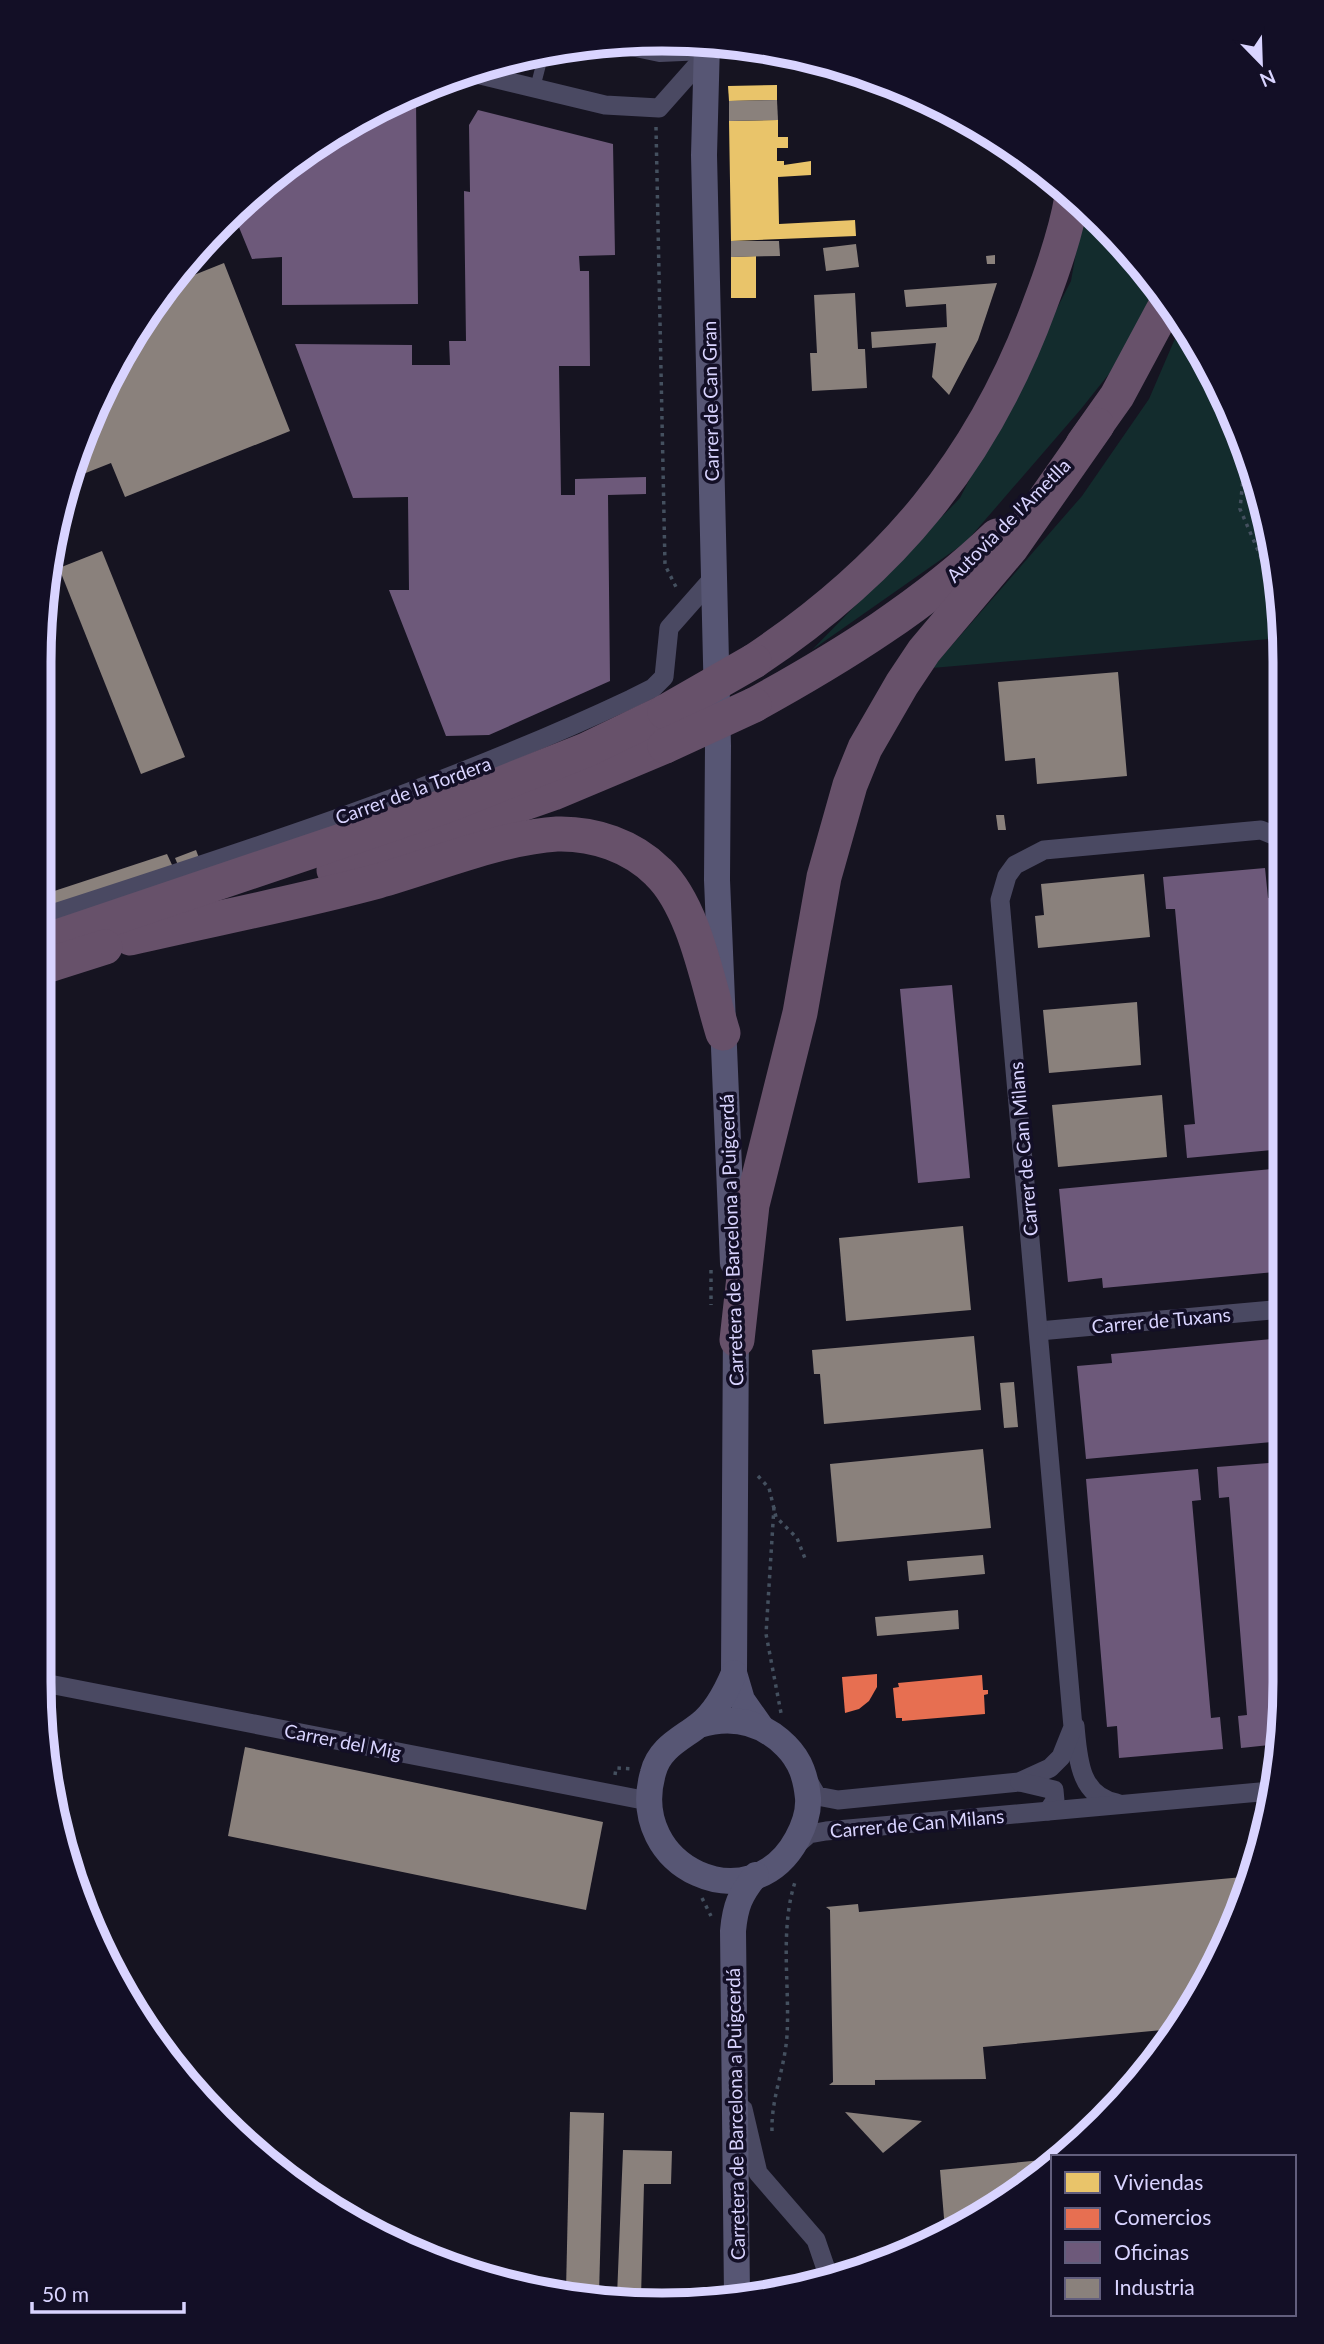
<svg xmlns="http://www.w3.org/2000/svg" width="1324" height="2344" font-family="Lato,sans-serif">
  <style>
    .green { fill: #132c2d }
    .homes { fill: #e9c46a }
    .shops { fill: #e76f51 }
    .offices { fill: #6d597a }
    .industry { fill: #8a817c }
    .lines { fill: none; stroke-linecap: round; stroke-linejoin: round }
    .path { stroke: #44505f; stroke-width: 3.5; stroke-dasharray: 3.5 5; stroke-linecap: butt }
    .service { stroke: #4a4962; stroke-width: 10 }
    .minor { stroke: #4a4962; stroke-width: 19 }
    .secondary { stroke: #575674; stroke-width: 26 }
    .motorway { stroke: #67516a; stroke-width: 35 }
    .motorway-bridge { stroke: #67516a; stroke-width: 35 }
    .labels { text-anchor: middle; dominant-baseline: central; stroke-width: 7; stroke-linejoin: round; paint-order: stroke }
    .street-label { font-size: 19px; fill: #d9d4ff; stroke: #130f26 }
    .rim { fill: none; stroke: #d9d4ff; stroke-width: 9 }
  </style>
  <rect width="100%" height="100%" fill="#161421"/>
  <!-- green -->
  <g class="green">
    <polygon points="1084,207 1103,221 1168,300 1081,409 966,542 812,650 960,498 1071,281"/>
    <polygon points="1183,320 1252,461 1280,581 1280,638 932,668 1082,496 1149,399"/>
  </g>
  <!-- homes -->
  <g class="homes">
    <polygon points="777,85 777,100 729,101 728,86"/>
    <polygon points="778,120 778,137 788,137 788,148 777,148 777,161 784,161 784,165 811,161 811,175 778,177 779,224 855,220 856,236 731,241 729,121"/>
    <polygon points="756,256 756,298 731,298 731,257"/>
  </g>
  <!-- shops -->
  <g class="shops">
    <polygon points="877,1674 877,1687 869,1701 859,1709 845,1713 842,1677"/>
    <polygon points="982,1675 983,1690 988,1690 988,1694 984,1695 985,1714 902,1721 902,1718 896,1718 893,1688 899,1687 898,1683"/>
  </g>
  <!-- offices -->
  <g class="offices">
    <polygon points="394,100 416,100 418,304 282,305 282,257 252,259 236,220 235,211 283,167"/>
    <polygon points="478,110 613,144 615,255 579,256 580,271 589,271 590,366 559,366 561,495 575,495 575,479 646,477 646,494 608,495 610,681 489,735 446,736 389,590 409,590 408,497 353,498 295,344 412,345 412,365 450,365 449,341 466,341 464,191 470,192 469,125"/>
    <polygon points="1265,868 1268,898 1277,897 1281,945 1282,1149 1187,1158 1184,1125 1195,1124 1175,909 1166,909 1163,877"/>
    <polygon points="952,985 970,1178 918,1183 900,989"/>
    <polygon points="1282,1168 1283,1262 1275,1263 1276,1272 1103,1288 1102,1278 1068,1282 1059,1189"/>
    <polygon points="1283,1338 1283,1441 1086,1459 1077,1366 1112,1363 1111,1354"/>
    <polygon points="1283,1462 1284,1722 1280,1744 1241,1748 1238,1716 1247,1715 1229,1497 1219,1498 1217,1467"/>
    <polygon points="1198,1469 1201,1500 1192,1501 1211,1718 1220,1717 1223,1749 1119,1758 1117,1726 1107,1727 1086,1479"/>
  </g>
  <!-- industry -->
  <g class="industry">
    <polygon points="777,100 778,120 729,121 729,101"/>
    <polygon points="731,241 779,241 780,256 731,257"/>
    <polygon points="856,244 859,267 826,271 823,248"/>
    <polygon points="995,255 995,264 987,264 986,256"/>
    <polygon points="224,263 290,431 125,497 111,463 68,480 71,462 122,350 169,285"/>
    <polygon points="997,283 978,340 949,395 932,377 936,343 872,348 871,332 947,327 946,304 906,307 904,290"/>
    <polygon points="855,293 858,349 865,349 867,388 812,391 810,353 817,353 814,295"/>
    <polygon points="102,551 185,757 141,774 59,568"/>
    <polygon points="1118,672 1127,776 1037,784 1035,758 1005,761 998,682"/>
    <polygon points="996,815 1004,815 1006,830 998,830"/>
    <polygon points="196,850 199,858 178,865 175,858"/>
    <polygon points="167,854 173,867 39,911 39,896"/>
    <polygon points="1144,874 1150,937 1038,948 1035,916 1044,915 1041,884"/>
    <polygon points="1137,1002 1141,1065 1049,1073 1043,1010"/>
    <polygon points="1162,1095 1167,1157 1058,1167 1052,1105"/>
    <polygon points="963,1226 971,1310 846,1321 839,1238"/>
    <polygon points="974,1336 981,1410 824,1424 820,1374 814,1374 812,1350"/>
    <polygon points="1014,1382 1018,1427 1004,1428 1000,1383"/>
    <polygon points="983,1449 991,1528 837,1542 830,1464"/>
    <polygon points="983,1555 985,1574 909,1581 907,1561"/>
    <polygon points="958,1610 959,1629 877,1636 875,1617"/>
    <polygon points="245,1747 603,1822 586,1910 228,1836"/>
    <polygon points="1254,1876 1202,1994 1173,2029 983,2047 986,2079 875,2080 875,2085 829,2085 833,2082 830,1910 826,1907 858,1904 859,1912"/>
    <polygon points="570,2112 604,2113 599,2294 566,2291"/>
    <polygon points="845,2112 922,2121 883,2153"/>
    <polygon points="623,2150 672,2151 671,2184 644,2184 641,2298 617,2296"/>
    <polygon points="1053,2159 1053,2163 945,2230 940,2170"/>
  </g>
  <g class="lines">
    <!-- path -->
    <g class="path">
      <polyline points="656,127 665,565 677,589"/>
      <polyline points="1246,449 1240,509 1280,601"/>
      <polyline points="711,1270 711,1305"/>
      <polyline points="758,1476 769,1488 776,1517 797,1538 806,1561"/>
      <polyline points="774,1507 766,1634 781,1713"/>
      <polyline points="615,1775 616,1768 633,1769"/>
      <polyline points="702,1898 711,1916"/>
      <path d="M772,2131C771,2098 785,2068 787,2035C790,1985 779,1928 796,1879"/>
    </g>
    <!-- service -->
    <g class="service">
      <polyline points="598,44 660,57 705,55"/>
      <polyline points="535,88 544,53"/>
    </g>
    <!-- minor -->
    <g class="minor">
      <polyline points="468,72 605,105 659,108 706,55"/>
      <path d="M39,918C240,853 440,789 631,699L653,688L664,677L669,628L714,577"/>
      <polyline points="1039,1331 1283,1309"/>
      <polyline points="39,1682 648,1801"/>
      <path d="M1075,1726C1078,1758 1079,1796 1117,1803"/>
      <polyline points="807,1779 817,1796 838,1800 1019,1782 1050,1768 1061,1757 1073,1727 1000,900 1007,876 1015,865 1044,850 1261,830 1281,838"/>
      <polyline points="1020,1782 1054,1790 1055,1801 1048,1811"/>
      <polyline points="795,1846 809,1834 826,1831 1271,1791"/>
      <polyline points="743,2109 758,2173 816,2240 828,2275"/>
    </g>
    <!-- secondary -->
    <g class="secondary">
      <polyline points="707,43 704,155 718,746 717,880 733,1263"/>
      <polyline points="736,1322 734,1673 742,1700 761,1727"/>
      <path d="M699,1725C732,1715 762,1722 786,1746C801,1761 806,1778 808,1798C809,1813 804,1826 797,1839C751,1924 626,1868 653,1773C659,1748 681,1739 699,1725C716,1712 726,1692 734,1673"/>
      <path d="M737,2296L733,1931C735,1907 740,1894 756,1875"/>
    </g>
    <!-- motorway -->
    <g class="motorway">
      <polyline points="1083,444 1117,396 1168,301"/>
      <path d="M754,661C892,569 983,460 1040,304C1053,270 1066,233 1072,197"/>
      <path d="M754,705C841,657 925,605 997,536"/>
      <polyline points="334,870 553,793 665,746"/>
      <path d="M130,938C212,919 296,903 378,881C432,866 502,837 557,834C594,833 632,846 658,872C695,907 708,985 723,1033"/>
      <polyline points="39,943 451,804 586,750 665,712"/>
      <polyline points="39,968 105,947"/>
      <polyline points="737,1340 752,1205 800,1013 824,877 850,785 865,748 902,684 924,651 1011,548 1097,425"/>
    </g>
    <!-- motorway-bridge -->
    <g class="motorway-bridge">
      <polyline points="665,712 754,661"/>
      <polyline points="665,746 754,705"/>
    </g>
  </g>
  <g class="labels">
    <!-- street labels -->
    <g class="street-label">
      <text transform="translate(710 401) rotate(-91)">Carrer de Can Gran</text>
      <text transform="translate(1008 520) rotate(-45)">Autovia de l'Ametlla</text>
      <text transform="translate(413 790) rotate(-20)">Carrer de la Tordera</text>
      <text transform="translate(1023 1149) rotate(-95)">Carrer de Can Milans</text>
      <text transform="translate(731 1240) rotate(-92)">Carretera de Barcelona a Puigcerdá</text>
      <text transform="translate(1161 1320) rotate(-5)">Carrer de Tuxans</text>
      <text transform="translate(343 1741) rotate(11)">Carrer del Mig</text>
      <text transform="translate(917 1823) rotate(-5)">Carrer de Can Milans</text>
      <text transform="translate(735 2114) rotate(-91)">Carretera de Barcelona a Puigcerdá</text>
    </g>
  </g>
  <!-- crop -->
  <path d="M0 0H1324V2344H0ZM662 51H662A611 611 0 0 1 1273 662V1682A611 611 0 0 1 662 2293H662A611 611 0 0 1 51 1682V662A611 611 0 0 1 662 51Z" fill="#130f26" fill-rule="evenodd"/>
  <path class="rim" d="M662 51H662A611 611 0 0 1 1273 662V1682A611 611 0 0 1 662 2293H662A611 611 0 0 1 51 1682V662A611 611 0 0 1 662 51Z"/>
  <!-- legend -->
  <rect x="1051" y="2155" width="245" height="161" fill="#130f26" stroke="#625e7d" stroke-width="2"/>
  <rect x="1065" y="2172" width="35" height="21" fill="#e9c46a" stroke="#625e7d" stroke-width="2"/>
  <text x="1114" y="2190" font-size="21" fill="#d9d4ff">Viviendas</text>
  <rect x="1065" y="2208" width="35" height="21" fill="#e76f51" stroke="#625e7d" stroke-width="2"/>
  <text x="1114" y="2225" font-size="21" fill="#d9d4ff">Comercios</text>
  <rect x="1065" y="2242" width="35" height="21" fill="#6d597a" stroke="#625e7d" stroke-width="2"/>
  <text x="1114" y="2260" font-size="21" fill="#d9d4ff">Oficinas</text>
  <rect x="1065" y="2278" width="35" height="21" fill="#8a817c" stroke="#625e7d" stroke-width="2"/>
  <text x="1114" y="2295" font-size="21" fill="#d9d4ff">Industria</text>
  <!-- north arrow -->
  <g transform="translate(1261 63) rotate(157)" stroke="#130f26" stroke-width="5" paint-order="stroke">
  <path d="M0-5L12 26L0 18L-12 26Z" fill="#d9d4ff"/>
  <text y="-10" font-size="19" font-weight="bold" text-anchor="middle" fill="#d9d4ff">N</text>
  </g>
  <!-- scale -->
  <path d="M32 2302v10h152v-10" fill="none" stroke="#d9d4ff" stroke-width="3.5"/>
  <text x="42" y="2302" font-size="21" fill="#d9d4ff" stroke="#130f26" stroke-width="5" paint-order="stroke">50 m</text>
</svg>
